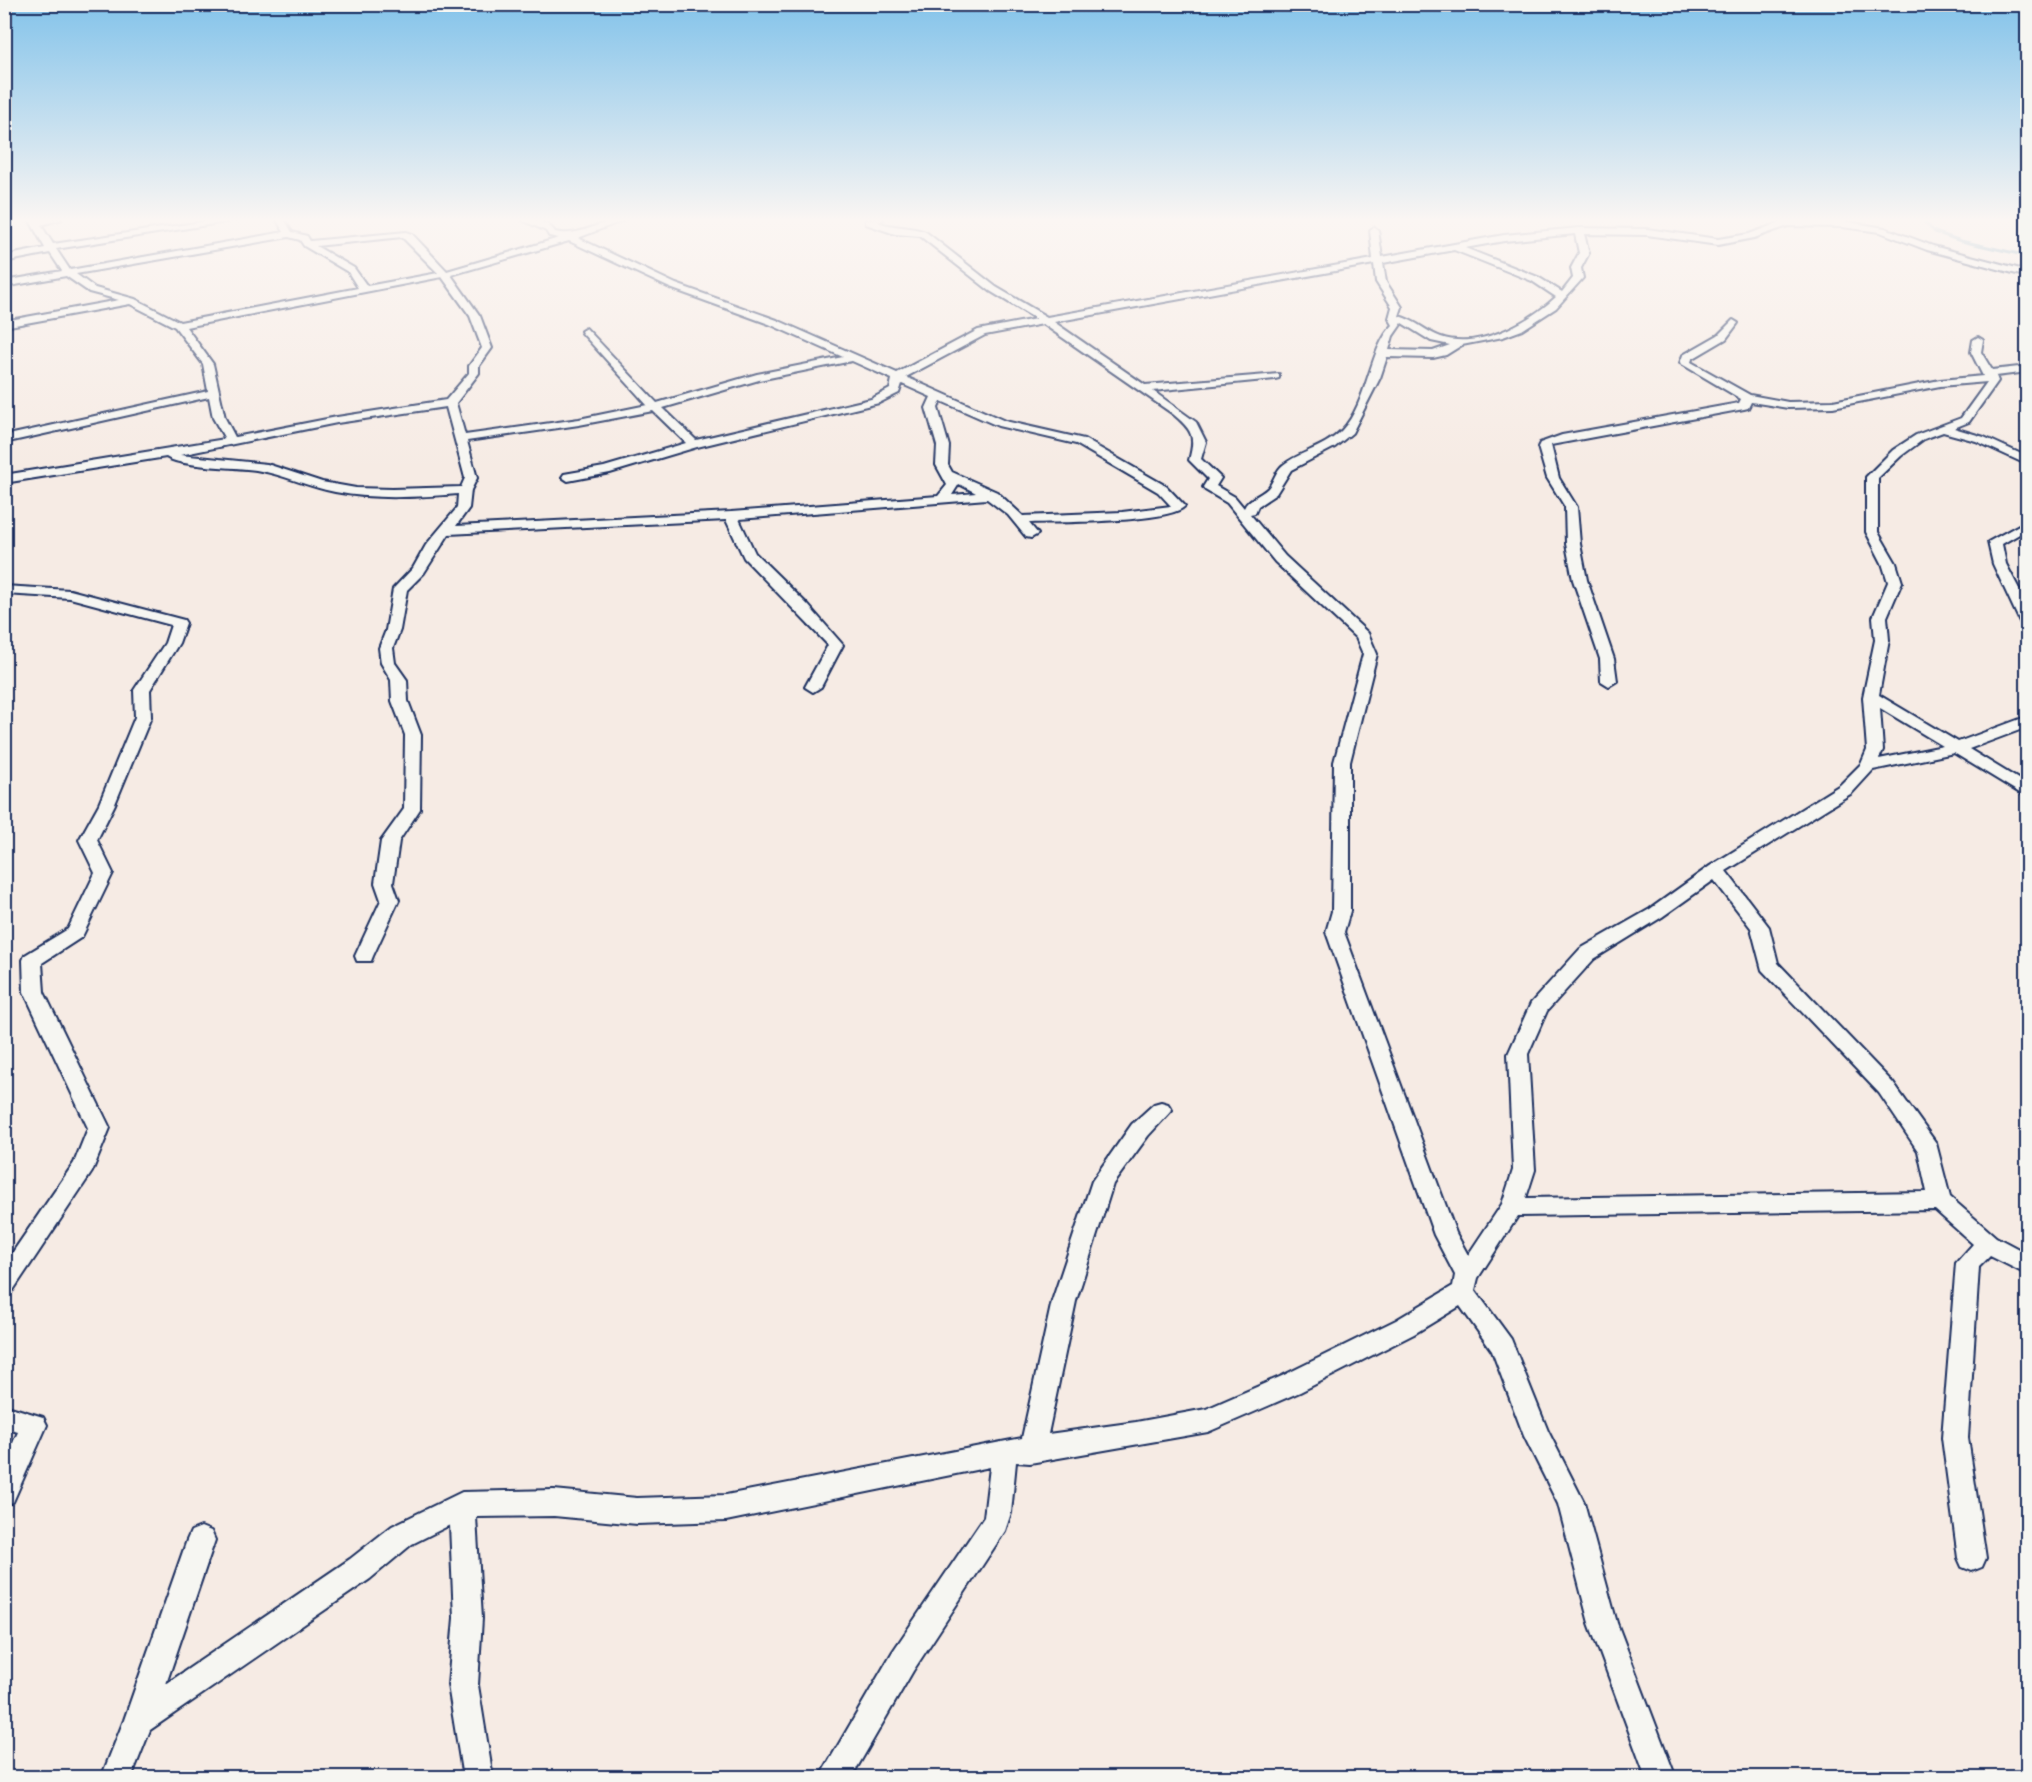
<svg xmlns="http://www.w3.org/2000/svg" width="2032" height="1782" font-family="'Shantell Sans',sans-serif">
  <style>
    .lines { fill: none; stroke-linecap: round; stroke-linejoin: round }
    .stream { stroke: #5f96b4; stroke-width: 3 }
    .street-casing { stroke: #1b2f5e; stroke-width: 4 }
    .street { fill: #f6f6f2; fill-rule: evenodd }
  </style>
  <rect width="100%" height="100%" fill="#f6ebe4"/>
  <filter id="ink" filterUnits="userSpaceOnUse"><feTurbulence type="fractalNoise" baseFrequency=".0167" numOctaves="2"/><feDisplacementMap in="SourceGraphic" scale="12" xChannelSelector="R" yChannelSelector="G"/><feConvolveMatrix kernelMatrix="1 2 1 2 8 2 1 2 1" color-interpolation-filters="sRGB"/></filter>
  <g filter="url(#ink)">
    <g class="lines">
      <!-- stream -->
      <polyline class="stream" points="1921,219 1935,232 1961,241 2028,256"/>
      <!-- street casing -->
      <g class="street-casing">
        <g id="street">
          <path d="M29,219H62L41,225L53,244L222,219H245L56,249L70,270L284,232L276,219H284L292,232L307,236L310,241L406,232L412,234L447,271L559,238L549,236L546,231L520,219C532,219 548,221 555,232C581,238 601,219 627,219L578,238L676,284L777,320L897,373L978,330L1036,319L990,291L920,236L895,234L866,224V220L884,219L878,222C894,228 910,226 926,232L996,287L1047,317L1373,259L1370,230L1374,227L1378,230L1382,257L1504,235L1579,228L1647,229L1718,239L1749,234L1787,220L1842,221L1885,228L1933,246L2028,271V277L1927,250L1880,232L1842,227L1788,226L1754,238L1718,245L1647,235L1584,234L1589,253L1581,268L1583,278L1556,308L1522,330L1503,337L1462,345L1446,355L1433,358L1387,357L1380,378L1352,433L1335,447L1291,470L1276,494L1258,506L1255,513L1250,514L1285,556L1368,633L1377,654L1350,762V911L1344,932L1456,1233L1468,1255L1502,1204L1513,1170L1508,1054L1531,1003L1580,949L1650,909L1710,866L1840,785L1861,764L1867,750L1863,697L1875,640L1873,617L1888,582L1882,563L1866,532V477L1893,450L1916,435L1961,418L1987,382L1940,386L1833,407L1788,408L1751,402L1748,408L1744,409L1551,445L1559,478L1577,507L1580,544L1587,580L1614,659L1617,681L1609,686L1601,681L1600,659L1573,580L1566,544L1565,507L1547,478L1538,447L1540,443L1562,435L1739,403L1741,399L1680,363L1683,355L1718,335L1733,320L1738,323L1726,339L1692,359L1691,362L1750,395L1788,402L1833,401L1940,380L1983,376L1971,352L1973,340L1978,337L1983,340L1981,352L1992,370L2028,366V372L1996,376L1998,381L1969,422L1954,428L1984,437L2028,457V465L1976,441L1943,432L1924,439L1901,456L1878,478V532L1896,563L1902,582L1887,617L1889,640L1879,695L1958,742L2028,716V727L1969,749L2028,785V798L1954,753L1873,770L1852,793L1726,871L1769,927L1778,963L1893,1083L1936,1143L1950,1197L1996,1237L2028,1254V1275L1990,1256L1979,1267L1968,1438L1986,1558L1982,1567L1972,1571L1962,1567L1958,1558L1942,1438L1956,1263L1973,1244L1935,1210L1518,1216L1478,1278L1475,1290L1511,1339L1548,1431L1584,1502L1617,1623L1676,1778H1646L1589,1623L1558,1504L1524,1436L1492,1351L1460,1306L1414,1334L1300,1392L1208,1432L1030,1463L1016,1462L1011,1513L1005,1531L913,1671L851,1778H819L893,1651L984,1517L990,1467L726,1521L637,1524L554,1516L476,1517L482,1618L478,1685L493,1778H463L448,1685L454,1618L450,1525L412,1544L370,1579L150,1730L131,1778H101L124,1720L187,1540L191,1531L201,1527L211,1531L215,1540L166,1684L350,1559L392,1526L462,1492L554,1490L637,1498L726,1495L1022,1438L1052,1301L1092,1181L1132,1124L1154,1104L1161,1102L1168,1104L1172,1110L1148,1136L1113,1184L1076,1301L1048,1434L1136,1422L1206,1409L1282,1376L1396,1320L1453,1286L1455,1275L1434,1235L1326,932L1332,911L1334,762L1363,654L1356,638L1275,562L1227,503L1205,490L1203,487L1208,479L1189,460C1196,436 1192,430 1173,414L1043,324L985,335L906,377L1005,421L1084,439L1166,486L1185,506C1171,523 1056,522 1029,523L1038,534L1031,538L1026,537L1008,515L987,499L739,519L755,553L808,605L843,645L821,687L813,692L805,687L828,645L744,558L726,520L449,534L424,573L407,590L400,630L393,648L395,663L407,680L408,701L421,735L420,809L399,841L393,883L399,900L373,956L371,961H357L355,956L381,900L375,883L381,841L404,809L405,735L392,701L391,680L381,663L379,648L386,630L393,589L413,568L426,545L457,508L458,494C418,497 376,500 335,492C308,487 283,474 256,470C236,467 180,467 166,457L4,483V475L225,439L213,418L209,397L4,443V436L208,391L203,364L175,327L130,304L4,327V321L119,300L89,292L66,276L4,287V281L62,271L50,253L4,262V256L45,248ZM1575,234L1579,253L1571,268L1573,278L1562,292L1538,277L1465,248L1504,241ZM289,237L300,240L304,246L348,272L358,288L180,322L135,299L95,288L76,274ZM402,237L438,273L367,286L354,268L316,246ZM569,241L670,288L769,324L843,357L757,374L657,403L586,328L581,331L582,333L647,405L579,419L465,435L456,403L479,373V366L492,348L480,316L451,275ZM1454,250L1532,281L1556,297C1529,322 1479,350 1441,337C1426,332 1417,321 1399,316L1402,307L1386,282L1383,263ZM1374,264L1376,282L1392,307L1389,318L1393,325C1369,348 1368,403 1342,430C1325,448 1301,451 1283,465C1276,470 1274,481 1268,488C1260,496 1248,498 1244,508L1235,497L1216,486L1221,478L1201,459L1206,442L1196,422L1153,391L1275,379L1279,378V374L1145,385L1054,322ZM442,277L470,316L482,348L469,366V373L446,400L337,417L235,437L225,418L213,364L186,327ZM1402,323L1431,341L1450,345L1433,351L1389,350L1393,336ZM852,361L892,379L890,389L871,399L696,440L663,408L759,380ZM902,384L931,397L926,408L937,446L936,465L947,485L938,496L731,512L456,526L469,508L471,490L477,478L467,441L579,425L653,411L686,443L604,467L564,474L562,477L568,481L610,473L697,447L879,403L899,393ZM941,401L998,426L1076,444L1158,492L1171,506L1122,512L1023,516L997,492L952,472L948,465L949,446L938,408ZM446,407L465,478L461,487L392,489L356,488L322,482L267,464L180,455L337,423ZM959,484L976,493L952,495ZM1880,708L1943,746L1879,759L1883,750ZM1714,880L1751,928L1762,970L1879,1093L1918,1151L1927,1192L1526,1198L1535,1170L1528,1054L1547,1011L1594,959L1662,917Z"/>
          <polygon points="2028,520 2028,529 2002,544 2006,564 2028,606 2028,628 2021,624 1993,564 1988,542"/>
          <polygon points="4,586 70,590 184,620 186,623 179,643 150,690 151,717 115,804 97,840 113,873 82,937 42,963 44,992 110,1128 92,1172 12,1292 4,1295 4,1265 74,1163 88,1128 24,992 23,960 25,955 68,929 95,873 79,840 99,804 135,717 134,690 165,643 171,625 70,598 4,594"/>
          <polygon points="4,1405 43,1417 47,1425 13,1502 4,1505 4,1462 18,1432 4,1428"/>
        </g>
      </g>
      <!-- street -->
      <use href="#street" class="street"/>
    </g>
  </g>
  <!-- sky -->
  <linearGradient id="sky" x2="0" y2="1"><stop stop-color="#83c3ea"/><stop offset="0.47" stop-color="#fbf6f3"/><stop offset="1" stop-color="#fbf6f3" stop-opacity="0"/></linearGradient>
  <rect width="2032" height="469" fill="url(#sky)"/>
  <!-- margin -->
  <rect width="2032" height="1782" fill="none" stroke="#f6f6f2" stroke-width="24"/>
  <rect x="12" y="12" width="2008" height="1758" fill="none" stroke="#1b2f5e" stroke-width="2" filter="url(#ink)"/>
</svg>
